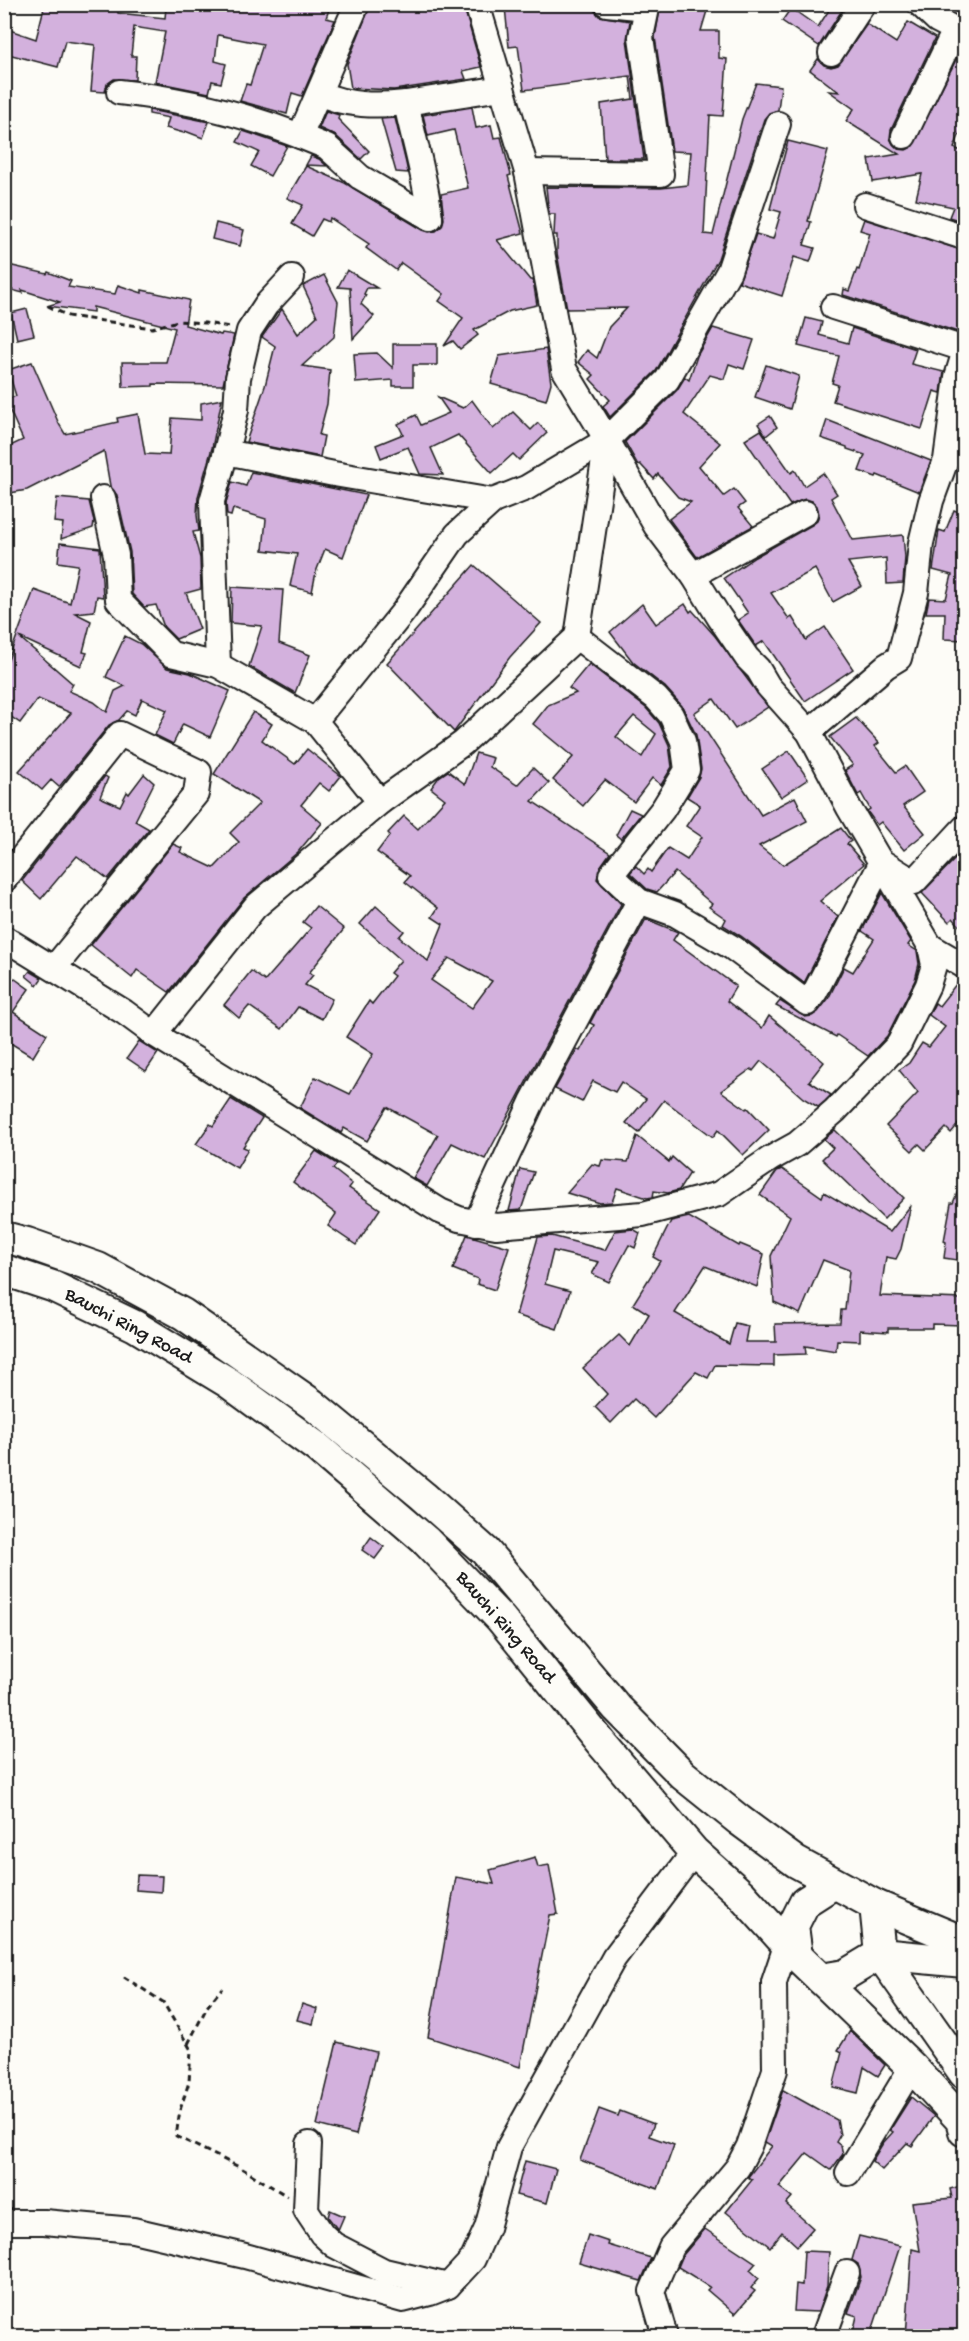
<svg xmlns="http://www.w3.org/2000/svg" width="969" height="2341" font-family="'Gochi Hand',sans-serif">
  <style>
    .building { fill: #d3b1dd; stroke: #1c1c1c; stroke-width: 1.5; fill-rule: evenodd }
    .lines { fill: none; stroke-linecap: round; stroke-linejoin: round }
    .minor-casing { stroke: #1c1c1c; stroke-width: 28 }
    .major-casing { stroke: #1c1c1c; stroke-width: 34 }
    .path { stroke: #1c1c1c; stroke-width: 3; stroke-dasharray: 6 4.5; stroke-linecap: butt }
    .minor { stroke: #fdfcf7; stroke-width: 24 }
    .major { stroke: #fdfcf7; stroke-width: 30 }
    .labels { text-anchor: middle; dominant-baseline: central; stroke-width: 6; stroke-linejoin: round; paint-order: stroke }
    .street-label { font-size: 20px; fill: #1c1c1c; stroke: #fdfcf7 }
  </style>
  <rect width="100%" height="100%" fill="#fdfcf7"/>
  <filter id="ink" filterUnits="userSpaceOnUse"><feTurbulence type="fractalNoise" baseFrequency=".0167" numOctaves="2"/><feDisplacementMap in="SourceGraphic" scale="12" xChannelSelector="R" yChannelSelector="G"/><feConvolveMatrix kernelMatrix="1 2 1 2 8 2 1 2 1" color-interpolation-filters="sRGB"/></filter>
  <g filter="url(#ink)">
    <!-- building -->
    <g class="building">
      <polygon points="45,4 117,4 118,13 165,18 166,8 188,10 189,5 225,7 225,4 331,4 326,18 335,20 302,96 292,93 287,114 240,101 246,84 250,85 263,44 218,35 215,61 226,64 221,83 212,81 209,93 155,82 165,32 134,27 131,56 136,56 135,80 114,79 107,84 105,92 91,91 95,45 65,41 58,67 4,53 4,28 36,39"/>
      <polygon points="371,4 463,4 481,67 463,71 466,79 394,90 351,88 347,64"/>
      <polygon points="527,4 544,4 544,6 593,4 594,10 599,16 630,21 627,39 644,159 605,159 601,104 633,99 630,76 524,90 518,46 509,47 505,7"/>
      <polygon points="661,4 709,4 701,31 719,31 719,58 727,59 723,116 710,115 704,234 713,235 742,119 756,83 781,86 778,110 769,113 764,119 718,259 656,371 610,417 603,406 610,400 590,379 594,375 578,362 587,350 597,358 609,327 627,308 567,309 557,253 557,235 554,235 555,214 549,214 546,187 661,188 688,185 691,152 672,151 655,37"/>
      <polygon points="833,4 846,4 819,46 782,21 791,8 818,27"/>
      <polygon points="908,22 935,38 891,130 890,138 893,144 898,149 906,150 912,147 961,50 964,51 964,123 954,148 964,152 964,222 949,217 953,207 916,199 922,174 873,182 869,159 899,154 846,121 854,109 829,91 839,92 810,70 818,59 824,65 831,67 838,65 867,24 896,43"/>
      <polygon points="472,107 476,128 491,125 494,138 501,137 511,175 508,176 523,233 497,240 530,280 533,280 537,305 510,311 474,330 478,335 460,349 453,341 444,346 463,318 439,301 444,294 401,263 396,270 366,248 369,244 330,218 329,222 322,219 312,236 292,224 303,205 287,198 306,166 345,183 423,230 429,232 436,231 442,226 444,219 441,194 468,188 454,130 428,136 423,115"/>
      <polygon points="149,110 185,117 209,122 203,138 185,131 184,133 166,128 169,118 149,114"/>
      <polygon points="326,111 339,115 338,119 369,151 361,159 336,136 319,128"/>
      <polygon points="395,118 406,163 408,173 396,172 381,119"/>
      <polygon points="243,131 287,146 270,176 251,166 259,152 237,142"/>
      <polygon points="788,141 828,151 808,221 811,222 804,245 815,248 810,262 794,257 782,296 739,282 756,234 773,239 781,212 770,209"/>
      <polygon points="311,156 319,159 327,166 306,165"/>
      <polygon points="864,219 964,251 964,334 843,295 844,289 849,291 857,269 859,270 870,233 860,230"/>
      <polygon points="216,223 244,230 240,246 212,239"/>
      <polygon points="4,264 47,274 48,272 71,281 68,287 115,294 118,285 142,293 142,290 189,300 185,325 221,335 222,333 234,335 223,385 153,384 153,386 123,387 122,362 166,362 175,328 93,307 93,312 47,306 60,302 22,290 23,293 4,288"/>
      <polygon points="347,270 377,288 367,288 364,294 366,295 361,304 374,316 353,339 350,288 338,287"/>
      <polygon points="324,275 338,302 334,337 302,366 330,370 327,404 319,435 324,436 320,457 246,442 265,386 275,346 262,337 282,309 298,334 317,316 303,286"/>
      <polygon points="27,309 34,335 17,339 11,313"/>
      <polygon points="806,318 822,322 819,335 848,343 852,328 916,349 911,364 944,372 941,393 934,391 922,429 833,401 838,385 832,383 839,356 798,346"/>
      <polygon points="713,328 754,340 744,369 729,364 724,379 710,375 684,414 720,443 699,466 724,496 734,489 745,503 738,508 753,526 697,557 669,519 691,502 678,497 658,474 654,479 640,464 638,465 625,442 677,390 685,377 689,380 697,356"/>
      <polygon points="393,344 437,344 437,365 413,365 413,386 393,386 393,380 356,383 354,354 377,353 393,368"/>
      <polygon points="546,349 551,383 546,400 491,384 499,356"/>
      <polygon points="32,362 59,424 65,434 118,422 117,418 138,414 145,454 169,455 172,418 201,420 201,403 222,399 212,448 198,497 197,515 199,531 193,532 200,558 201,589 186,593 200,629 176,639 164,627 156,605 144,607 132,594 130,552 117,495 110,486 104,451 27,490 4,494 4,449 23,440 5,400 16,396 8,370"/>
      <polygon points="766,365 799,376 790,409 755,397"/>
      <polygon points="438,397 463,408 472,400 493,429 513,412 531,430 538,423 547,433 519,460 513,454 492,473 458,435 431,448 443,475 420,474 408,447 381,458 376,445 403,434 398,424 416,415 421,425 449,413"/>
      <polygon points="770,416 777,427 766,436 758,424"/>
      <polygon points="827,420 931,461 919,492 877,475 876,477 859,471 865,455 847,449 847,447 821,438"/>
      <polygon points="761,430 791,473 795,470 804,486 823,473 837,494 831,498 853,540 903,535 905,557 903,583 887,584 886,558 848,562 862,586 833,602 815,569 771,593 789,619 792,617 806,640 825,627 853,669 805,701 764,641 756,646 738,620 748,613 724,578 755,557 812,525 817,521 819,514 817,506 812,501 805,499 790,505 745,440"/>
      <polygon points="251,472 366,495 343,557 325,549 316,572 312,592 290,586 297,554 263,550 266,519 233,509 231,516 227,515 226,503 232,482 246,486"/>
      <polygon points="57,498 89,501 94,521 93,528 61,539 63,523 54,522"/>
      <polygon points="954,510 964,514 964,640 944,639 945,613 926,613 929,598 946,599 952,575 933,570 939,530 945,532"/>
      <polygon points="60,543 100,548 103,597 97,596 94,611 75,613 91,621 83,652 87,653 81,666 19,637 73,684 69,691 94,702 107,712 115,691 125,686 106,677 125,636 141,644 167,668 190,673 230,691 210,737 183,724 173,744 155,735 167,710 142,699 135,715 127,711 119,720 109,725 59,787 51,780 42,790 19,771 71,713 38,699 20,723 4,712 4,671 34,590 70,603 78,565 58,562"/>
      <polygon points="474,565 541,623 510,657 454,732 387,663"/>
      <polygon points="232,587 283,590 279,643 310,655 295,693 249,666 262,626 231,623"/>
      <polygon points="642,604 656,624 685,604 690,612 692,610 715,636 768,707 735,729 714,699 694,713 761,815 795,797 807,821 759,846 783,865 841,828 851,841 847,844 864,864 820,901 838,917 804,983 741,936 723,925 726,919 709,907 712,904 675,872 657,892 647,889 630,873 636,866 644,874 648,869 651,872 668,848 687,860 702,837 686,826 700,805 687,797 699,777 701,769 696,735 682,706 665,687 633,662 610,632"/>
      <path d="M589,664L646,708L659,723L669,745L672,767L661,785L652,778L634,802L605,780L583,806L553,780L573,757L533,724L548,705L576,693L569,688ZM634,716L656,734L642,757L616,737Z"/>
      <polygon points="253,712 272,724 262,740 295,764 307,749 341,776 329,791 319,783 301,805 322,823 298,852 244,898 169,992 137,970 132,978 91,945 173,844 182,848 180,852 214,868 239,842 230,833 260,803 214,774"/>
      <polygon points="856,718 879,743 875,746 896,772 905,766 923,792 903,806 925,833 904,850 881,822 877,825 867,811 870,809 861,793 858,795 845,770 853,765 830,737"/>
      <polygon points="789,751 808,779 781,797 762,769"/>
      <path d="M476,753L493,758L490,767L517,785L533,768L549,783L532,801L610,853L600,867L597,879L621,904L485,1159L452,1143L427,1186L413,1178L438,1135L387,1107L367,1141L344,1128L341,1133L300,1108L315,1077L350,1094L373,1054L346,1037L369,1001L372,1004L394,976L390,973L401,960L360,924L376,906L404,931L399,937L428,961L443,924L432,917L438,908L405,882L410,876L377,852L390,835L388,833L404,816L418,829L445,799L431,788L439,777L448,771L465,784ZM449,958L492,981L472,1008L431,980Z"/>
      <polygon points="144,774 154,783 135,821 149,829 108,879 77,856 41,899 22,881 105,776 108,778 100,797 120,806 127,792 129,794"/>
      <polygon points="630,809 641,814 621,839 616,835"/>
      <polygon points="960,854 964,859 964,931 953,918 949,922 922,893"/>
      <polygon points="882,893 911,941 908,945 917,951 919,964 915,980 887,1036 868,1056 837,1035 836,1037 776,1006 780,1001 805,1017 812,1016 818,1012 828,999 844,967 853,972 874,939 862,931"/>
      <polygon points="316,906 344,929 309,973 313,975 305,985 332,999 322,1019 298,1007 282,1029 249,1006 239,1018 224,1005 251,971 265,981 311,928 303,922"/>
      <polygon points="646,919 678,932 673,940 736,986 727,1001 762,1028 769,1016 824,1062 809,1081 831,1095 825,1101 818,1107 803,1098 761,1061 753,1071 751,1069 721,1091 746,1109 748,1108 769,1130 743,1155 718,1130 713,1137 664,1100 639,1133 626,1123 646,1099 621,1082 615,1092 593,1081 582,1102 555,1089 577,1049 580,1051 594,1025 590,1023"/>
      <polygon points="4,971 29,989 13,1012 47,1034 33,1057 4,1039"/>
      <polygon points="30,971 42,978 37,985 26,976"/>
      <polygon points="960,979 964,980 964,1016 959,1022 964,1028 964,1117 951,1133 946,1128 925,1150 919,1144 912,1151 886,1126 918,1093 899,1070 909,1063 922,1043 929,1047 945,1027 929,1015 935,1003 939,1006"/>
      <polygon points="139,1041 158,1053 146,1071 127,1058"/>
      <polygon points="231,1099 262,1118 243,1147 248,1149 237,1168 196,1144 210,1124 213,1126"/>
      <polygon points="835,1130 904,1198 884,1219 822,1159 833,1148 824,1139"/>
      <polygon points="637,1136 669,1162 672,1157 690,1173 679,1190 668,1193 654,1191 653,1197 647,1198 617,1188 612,1202 600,1203 567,1193 592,1164 600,1166 602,1160 628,1162"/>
      <polygon points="316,1151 337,1164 333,1169 352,1184 349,1188 380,1209 356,1245 328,1226 336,1214 293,1182"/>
      <polygon points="520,1169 534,1172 521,1210 509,1211"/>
      <polygon points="782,1169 822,1197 824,1192 890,1232 911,1205 901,1249 896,1259 886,1257 880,1296 963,1299 962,1325 932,1324 932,1328 888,1328 888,1332 860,1330 860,1341 837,1340 836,1351 805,1346 806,1354 774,1355 774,1366 715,1365 708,1378 696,1372 654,1418 634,1399 611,1423 595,1407 607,1394 583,1368 619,1335 630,1346 649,1314 633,1304 660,1261 653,1257 671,1221 689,1217 739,1246 740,1244 764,1254 757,1287 705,1266 675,1313 729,1344 735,1323 748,1326 745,1342 776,1342 775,1324 840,1323 841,1310 845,1310 849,1270 823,1260 800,1314 774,1302 771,1256 790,1216 760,1195 777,1171"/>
      <polygon points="964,1176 964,1261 944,1258 946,1242 944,1241 951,1203 953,1203"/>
      <polygon points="633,1229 640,1233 635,1248 629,1245 609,1282 592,1274 599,1262 553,1251 545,1284 570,1291 557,1329 516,1315 538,1237 552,1236 605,1250 615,1231"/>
      <polygon points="467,1235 509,1247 495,1290 477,1284 478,1279 453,1269"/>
      <polygon points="371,1537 384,1547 375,1559 362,1550"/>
      <polygon points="535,1857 538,1867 549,1865 558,1914 550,1915 520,2067 428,2037 456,1877 494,1884 490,1870"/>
      <polygon points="137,1875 162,1876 161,1892 136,1890"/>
      <polygon points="302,2004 317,2009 313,2024 297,2020"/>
      <polygon points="850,2031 885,2065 878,2076 864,2067 858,2093 833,2087 842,2052 838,2050"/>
      <polygon points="337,2042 376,2052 356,2135 317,2125"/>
      <polygon points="783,2090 837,2120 840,2135 836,2142 841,2146 843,2154 831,2170 807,2153 779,2187 792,2197 786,2204 813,2228 797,2246 782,2232 770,2247 726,2212 752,2180 748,2177 772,2146 765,2142"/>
      <polygon points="911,2097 934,2116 912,2146 907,2143 882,2170 872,2161 883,2143 893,2132 890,2130"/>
      <polygon points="599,2109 618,2116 620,2111 654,2124 649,2136 674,2145 658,2189 580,2160"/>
      <polygon points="525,2161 556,2169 547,2203 516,2195"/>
      <polygon points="964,2185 964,2337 906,2337 912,2249 920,2251 912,2202 952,2198 950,2189"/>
      <polygon points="330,2210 344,2216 338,2230 328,2217"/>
      <polygon points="705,2229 756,2263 750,2270 759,2278 751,2288 755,2291 735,2314 707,2290 710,2287 678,2267 683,2255"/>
      <polygon points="588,2235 609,2242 608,2245 651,2258 641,2281 579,2263"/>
      <polygon points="859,2236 900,2246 870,2337 852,2337 857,2316 848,2313 861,2277 858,2264 852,2260"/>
      <polygon points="804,2251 829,2252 827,2286 818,2312 794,2311 796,2284 802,2285"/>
    </g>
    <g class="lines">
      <!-- minor casing -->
      <g class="minor-casing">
        <g id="minor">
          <polyline points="920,4 937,20 964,34"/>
          <polyline points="831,53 863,4"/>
          <path d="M119,92C183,99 239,112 300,136L357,4"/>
          <path d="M319,93C347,106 376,106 406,103"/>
          <polyline points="300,136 327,147 360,177 430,218"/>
          <polyline points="904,136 955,30"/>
          <polyline points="527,172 661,174 641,37 647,8 607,4"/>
          <polyline points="865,205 964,237"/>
          <path d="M430,218C426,179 414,141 406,103L502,88"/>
          <polyline points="833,307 964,349"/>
          <polyline points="226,452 236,410 238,378 249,331 266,305 292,277"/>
          <polyline points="103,498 116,555 118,600 171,654 218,665 315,721"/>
          <polyline points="693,575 805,513"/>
          <polyline points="577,637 656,698 671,715 683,741 687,770 663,809 611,875 639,901 675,914 733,948 807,1003 815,992 882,862 914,882 964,828"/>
          <polyline points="218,665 212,501 226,452 334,474 493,501"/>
          <polyline points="809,732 886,666 899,658 916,593 921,543 931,501 946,460 957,377 964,354"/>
          <polyline points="380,802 463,743 577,637 607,440"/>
          <polyline points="4,880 120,734 199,772 196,794 54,968"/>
          <polyline points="4,938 124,1012 154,1034 440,1211 459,1219 496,1226 643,1214 719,1194 770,1159 797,1144 835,1111 899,1044 928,985 934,965 930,946 849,808 809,732 768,686 758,669 747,658 719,617 693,575 656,526 607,440 564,369 527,172 477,4"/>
          <polyline points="930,946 964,966"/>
          <polyline points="154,1034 255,907 380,802 315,721 404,611 457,534 493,501 526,488 607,440 667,380 729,271 778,124"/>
          <polyline points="476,1223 532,1102 639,901"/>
          <polyline points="309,2144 306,2210 322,2234 334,2245 384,2271 448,2286"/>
          <polyline points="848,2173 912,2067"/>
          <polyline points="4,2222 44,2222 133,2230 245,2256 403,2300 430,2293 448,2286 473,2259 487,2228 509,2147 614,1958 694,1852"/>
          <polyline points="665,2336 652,2291 671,2247 738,2167 749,2146 775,2070 774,1982 787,1943"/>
          <polyline points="824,2336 847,2273"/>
        </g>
      </g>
      <!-- major casing -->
      <g class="major-casing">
        <g id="major">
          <polyline points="4,1237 27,1243 98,1268 183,1314 312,1404 423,1496 485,1551 617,1708 683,1775 739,1820 796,1862 875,1905 964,1942"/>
          <polyline points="4,1270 52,1286 135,1326 229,1383 318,1448 425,1540 501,1619 602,1744 694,1852 742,1895 797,1956 821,1979 845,1975 880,1954 964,1962"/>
          <polyline points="875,1905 880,1954 964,2073"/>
          <polyline points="797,1956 793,1926 805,1902 833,1884"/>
          <polyline points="821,1979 912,2067 961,2120 964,2131"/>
        </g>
      </g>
      <!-- path -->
      <g class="path">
        <polyline points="48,306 68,316 152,328 178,321 205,323 230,327"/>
        <polyline points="124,1977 163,2002 191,2050 189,2082 180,2110 176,2136 241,2168 287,2196"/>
        <polyline points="188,2044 207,2007 222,1988"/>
      </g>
      <!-- minor -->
      <use href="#minor" class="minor"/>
      <!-- major -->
      <use href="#major" class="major"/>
    </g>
  </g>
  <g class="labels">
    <!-- street labels -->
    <g class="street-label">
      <text transform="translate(128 1327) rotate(28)">Bauchi Ring Road</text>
      <text transform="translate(505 1628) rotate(49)">Bauchi Ring Road</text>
    </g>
  </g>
  <!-- margin -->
  <rect width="969" height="2341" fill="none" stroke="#fdfcf7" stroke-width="24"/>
  <rect x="12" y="12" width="945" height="2317" fill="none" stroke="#1c1c1c" stroke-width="2" filter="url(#ink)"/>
</svg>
